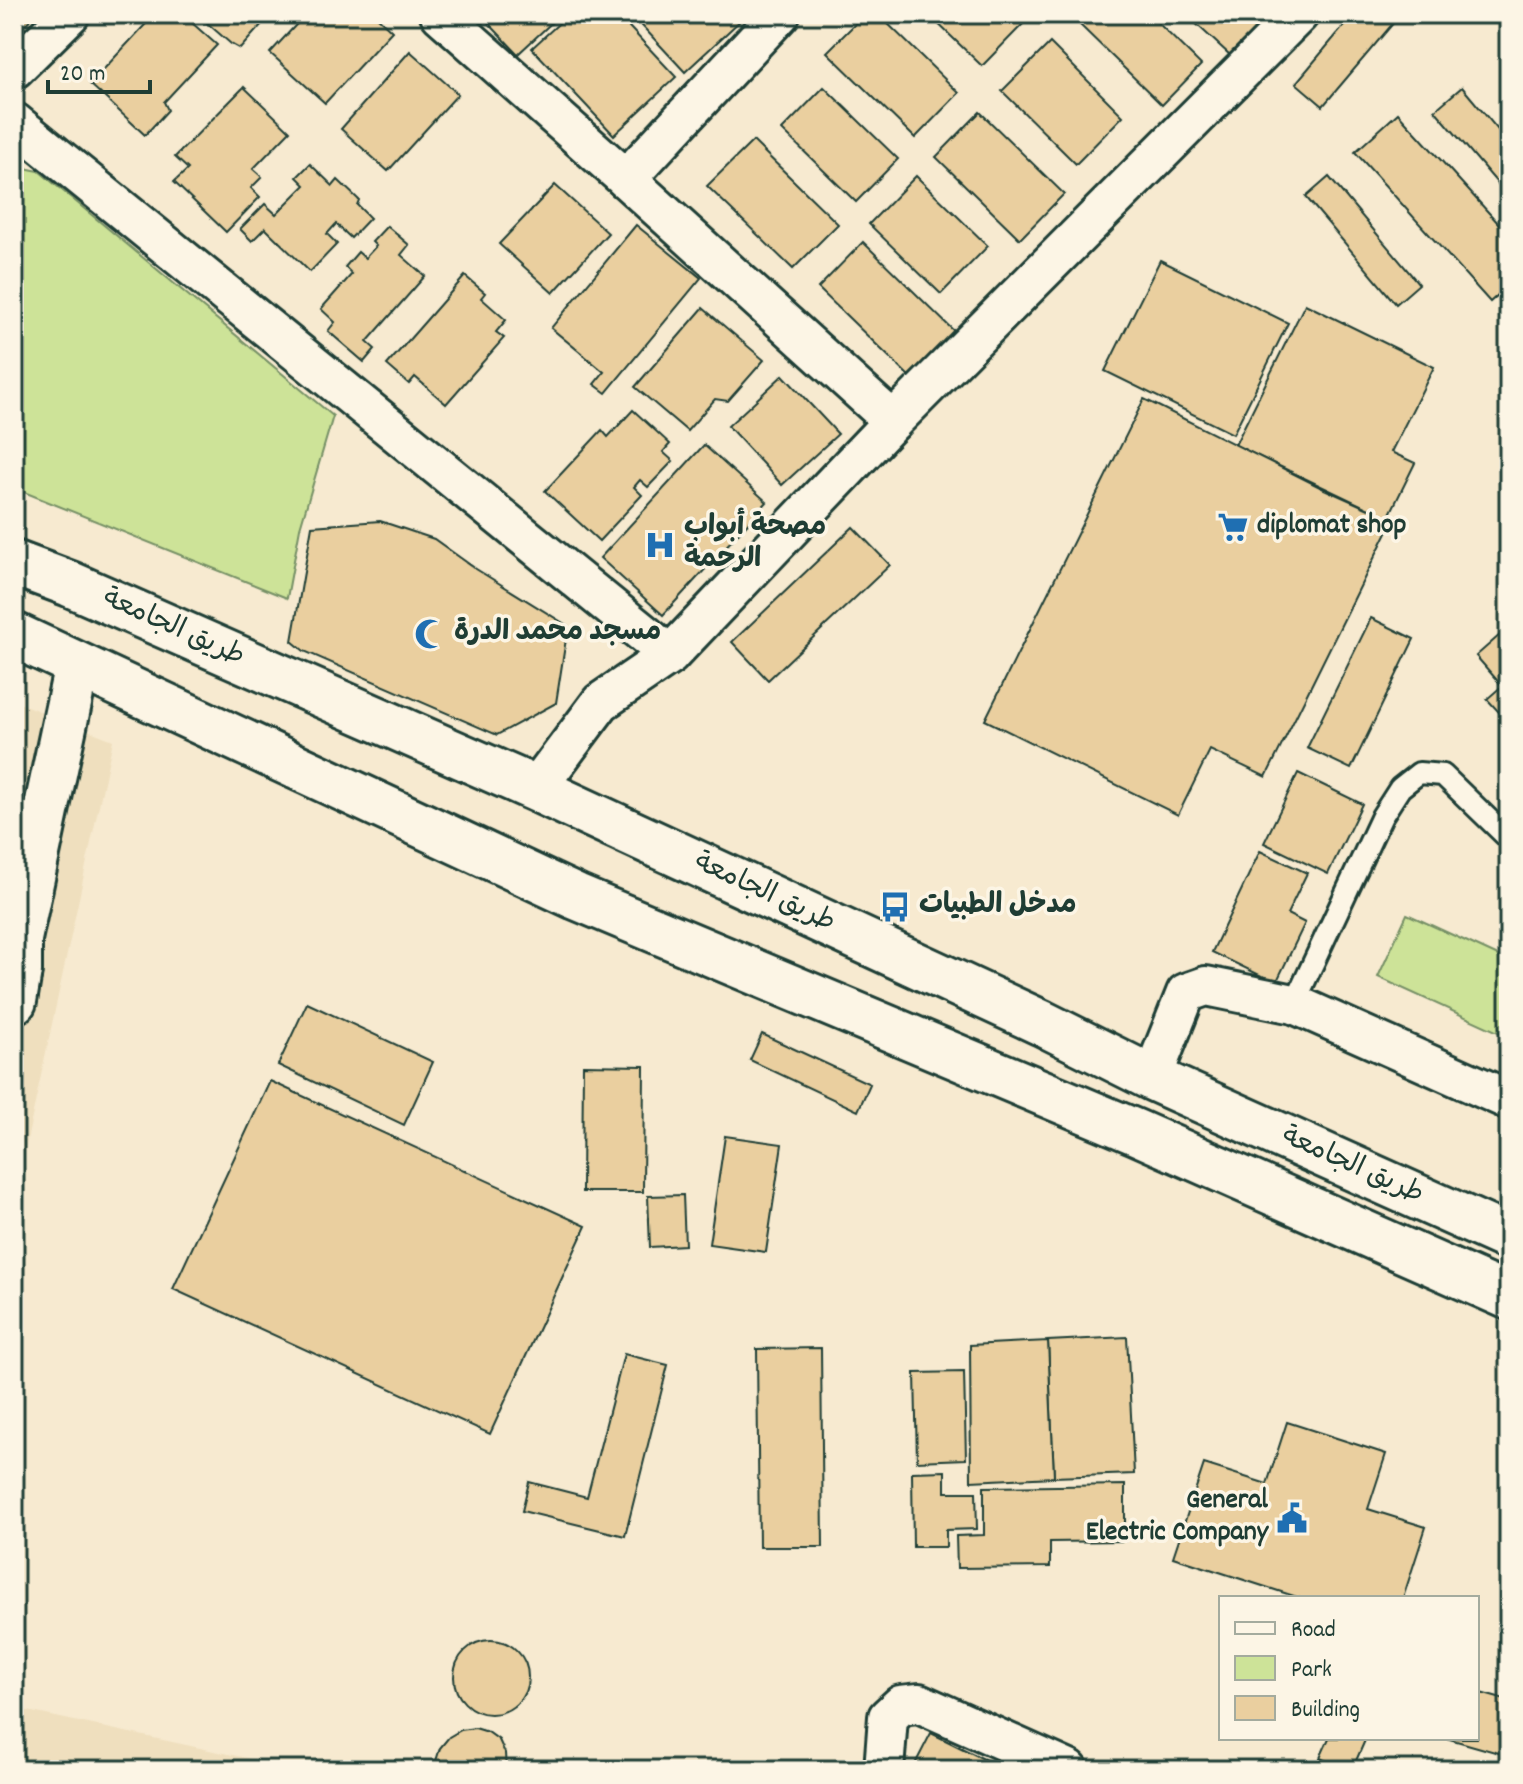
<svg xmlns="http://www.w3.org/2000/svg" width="1523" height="1784" font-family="Dekko,'Playpen Sans Arabic',sans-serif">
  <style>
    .built { fill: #efdfbe }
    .green { fill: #cde398; stroke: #769066; stroke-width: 2 }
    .building { fill: #eacf9f; stroke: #1f3d34; stroke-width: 2 }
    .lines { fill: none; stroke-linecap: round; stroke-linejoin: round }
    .service-casing { stroke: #1f3d34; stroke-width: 26 }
    .minor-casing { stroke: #1f3d34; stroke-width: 44 }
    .tertiary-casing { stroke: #1f3d34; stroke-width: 50 }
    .trunk-casing { stroke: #1f3d34; stroke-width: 50 }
    .service { stroke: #fcf5e5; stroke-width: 20 }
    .minor { stroke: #fcf5e5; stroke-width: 38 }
    .tertiary { stroke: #fcf5e5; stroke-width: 44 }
    .trunk { stroke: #fcf5e5; stroke-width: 44 }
    .labels { text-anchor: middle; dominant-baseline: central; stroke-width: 7; stroke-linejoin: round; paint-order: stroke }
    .poi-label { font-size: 28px; font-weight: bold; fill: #1f3d34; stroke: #fcf5e5; text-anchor: start }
    .street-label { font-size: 28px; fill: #1f3d34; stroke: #fcf5e5 }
  </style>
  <rect width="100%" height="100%" fill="#f7ead0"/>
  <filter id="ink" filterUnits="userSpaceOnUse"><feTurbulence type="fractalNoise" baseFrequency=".0125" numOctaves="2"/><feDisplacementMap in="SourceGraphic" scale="16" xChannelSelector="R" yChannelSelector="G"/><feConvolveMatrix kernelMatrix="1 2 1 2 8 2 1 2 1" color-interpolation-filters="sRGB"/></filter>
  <g filter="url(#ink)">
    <!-- built -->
    <g class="built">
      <polygon points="14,701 113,740 14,1201"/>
      <polygon points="14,1708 302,1770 14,1770"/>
    </g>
    <!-- green -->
    <g class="green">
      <polygon points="14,166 39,171 333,416 300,528 287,598 14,488"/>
      <polygon points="1407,914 1509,961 1509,1037 1378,977"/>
    </g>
    <!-- building -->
    <g class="building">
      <polygon points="14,14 33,14 35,15 17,32 14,29"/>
      <polygon points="155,14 182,14 217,45 164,102 168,110 145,135 90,84"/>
      <polygon points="197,14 258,14 255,18 262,24 240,49 231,44"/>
      <polygon points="306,14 374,14 392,31 325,103 270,53"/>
      <polygon points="480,14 561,14 518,54"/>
      <polygon points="569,14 617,14 676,77 614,135 532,48"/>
      <polygon points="631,14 737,14 742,19 685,72"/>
      <polygon points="865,14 878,14 959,93 915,138 827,52"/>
      <polygon points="928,14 1015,14 1024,23 982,66"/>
      <polygon points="1088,14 1149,14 1201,65 1162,105 1079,24"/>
      <polygon points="1201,14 1269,14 1230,55 1194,22"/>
      <polygon points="1354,14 1401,14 1323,106 1296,83"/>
      <polygon points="1495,14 1509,14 1509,30"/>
      <polygon points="1050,43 1123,116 1076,164 1002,91"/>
      <polygon points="410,51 458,94 388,171 341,129"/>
      <polygon points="244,87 290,131 253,169 262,177 251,188 260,197 226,232 174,182 188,169 175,157"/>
      <polygon points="824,87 898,159 856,202 782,130"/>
      <polygon points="1462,87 1509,143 1509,197 1435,110"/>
      <polygon points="980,112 1064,194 1020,239 936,157"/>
      <polygon points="1398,113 1509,235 1509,285 1490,302 1355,152"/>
      <polygon points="753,141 838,224 793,269 707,186"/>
      <polygon points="310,164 333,186 338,180 359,200 357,205 370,218 351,238 336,224 327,234 337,244 310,272 265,228 252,241 240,229 265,204 276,214 305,185 297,177"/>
      <polygon points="916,176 988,246 941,294 869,224"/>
      <polygon points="1329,177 1419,284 1396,304 1306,197"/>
      <polygon points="555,185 608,233 553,293 499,244"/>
      <polygon points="636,225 701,278 606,393 594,384 604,372 551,328"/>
      <polygon points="387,226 409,245 401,255 425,276 367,342 375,349 364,362 328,331 335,322 321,309 352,274 345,267 358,252 365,258 376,246 372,242"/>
      <polygon points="863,242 958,335 913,380 818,288"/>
      <polygon points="1160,260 1288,323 1233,434 1105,371"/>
      <polygon points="465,276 485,293 481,298 506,320 496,332 504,338 446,404 415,377 409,384 387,365"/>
      <polygon points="1305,304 1434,367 1391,452 1415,463 1388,518 1235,445"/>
      <polygon points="703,308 764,360 728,401 715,399 687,431 635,387"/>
      <polygon points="783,375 838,434 782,485 728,426"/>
      <polygon points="1144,399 1322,488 1393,520 1266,777 1210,750 1178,815 985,720"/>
      <polygon points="633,410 670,444 663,452 673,461 648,487 640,480 634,487 642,495 599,541 545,491 602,430 608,437"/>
      <polygon points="704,445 767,502 663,615 600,558"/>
      <polygon points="380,521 434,539 476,569 568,626 556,703 497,735 304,651 292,641 312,526"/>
      <polygon points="853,527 890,565 768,680 732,642"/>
      <polygon points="1371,618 1414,639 1351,769 1307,748"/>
      <polygon points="1509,627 1509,723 1487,699 1502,686 1476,656"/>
      <polygon points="1298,773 1362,804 1328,874 1264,843"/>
      <polygon points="1260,851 1307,873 1287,914 1305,923 1276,983 1212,952"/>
      <polygon points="307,1003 433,1062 404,1125 278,1065"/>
      <polygon points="762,1034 870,1084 858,1111 750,1060"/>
      <polygon points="583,1065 644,1066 643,1192 582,1192"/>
      <polygon points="270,1081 586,1226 490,1434 173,1289"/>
      <polygon points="725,1136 782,1144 766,1252 709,1244"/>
      <polygon points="683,1195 685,1245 650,1247 648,1196"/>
      <polygon points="1127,1337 1134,1474 1054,1477 1048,1341"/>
      <polygon points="1048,1341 1054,1477 971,1481 970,1345"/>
      <polygon points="821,1348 823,1547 759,1547 757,1349"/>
      <polygon points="624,1354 668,1365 625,1536 522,1511 529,1482 587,1497"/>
      <polygon points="964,1372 966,1459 917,1461 915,1373"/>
      <polygon points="1287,1422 1386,1454 1368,1509 1426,1527 1403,1598 1300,1598 1173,1557 1204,1464 1267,1484"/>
      <polygon points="945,1471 945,1492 976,1492 977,1529 946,1530 946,1547 913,1547 912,1472"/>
      <polygon points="1125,1485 1125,1541 1050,1542 1050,1567 957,1568 956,1536 984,1535 984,1487"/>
      <circle cx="491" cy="1677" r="37"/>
      <polygon points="1477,1692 1509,1701 1509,1756 1446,1738 1477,1738"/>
      <polygon points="475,1728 488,1732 499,1740 505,1753 506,1770 437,1770 436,1761 440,1748 449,1737 461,1730"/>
      <polygon points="931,1733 1006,1770 912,1770"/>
      <polygon points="1329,1738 1366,1738 1352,1770 1347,1770 1320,1758"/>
    </g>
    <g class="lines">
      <!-- service casing -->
      <g class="service-casing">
        <polyline id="service" points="1294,1004 1382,816 1400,788 1419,773 1443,775 1509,839"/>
      </g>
      <!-- minor casing -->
      <g class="minor-casing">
        <g id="minor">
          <polyline points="440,14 626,179 893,421"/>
          <polyline points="14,69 70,14"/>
          <polyline points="14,122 670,655"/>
          <polyline points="626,179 780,14"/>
          <polyline points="536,789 601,702 670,655 893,421 1299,14"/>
          <polyline points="1152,1078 1186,993 1206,986 1294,1004 1509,1100"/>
          <polyline points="884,1770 888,1717 901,1705 919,1703 1069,1770"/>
        </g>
      </g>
      <!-- tertiary casing -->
      <g class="tertiary-casing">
        <polyline id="tertiary" points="14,1001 19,971 19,939 77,665"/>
      </g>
      <!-- trunk casing -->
      <g class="trunk-casing">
        <g id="trunk">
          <polyline points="14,563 70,584 536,789 1042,1023 1152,1078 1509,1238"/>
          <polyline points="14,635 576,897 1136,1132 1509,1297"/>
        </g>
      </g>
      <!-- service -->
      <use href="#service" class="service"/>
      <!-- minor -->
      <use href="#minor" class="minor"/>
      <!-- tertiary -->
      <use href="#tertiary" class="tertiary"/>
      <!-- trunk -->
      <use href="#trunk" class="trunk"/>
    </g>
  </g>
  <!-- icons -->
  <defs>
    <g id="supermarket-bare" transform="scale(2.4)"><path d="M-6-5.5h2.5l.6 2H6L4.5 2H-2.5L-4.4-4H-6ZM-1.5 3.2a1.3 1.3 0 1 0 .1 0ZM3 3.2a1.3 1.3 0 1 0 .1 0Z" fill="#1f6fb2" stroke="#fcf5e5" stroke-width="2.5" paint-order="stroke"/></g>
    <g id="hospital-bare" transform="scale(2.4)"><path d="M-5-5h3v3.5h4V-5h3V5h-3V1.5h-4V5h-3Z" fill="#1f6fb2" stroke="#fcf5e5" stroke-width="2.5" paint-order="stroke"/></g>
    <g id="mosque-bare" transform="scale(2.4)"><path d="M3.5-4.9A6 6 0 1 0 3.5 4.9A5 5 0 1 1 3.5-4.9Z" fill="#1f6fb2" stroke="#fcf5e5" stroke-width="2.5" paint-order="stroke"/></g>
    <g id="bus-bare" transform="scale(2.4)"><path d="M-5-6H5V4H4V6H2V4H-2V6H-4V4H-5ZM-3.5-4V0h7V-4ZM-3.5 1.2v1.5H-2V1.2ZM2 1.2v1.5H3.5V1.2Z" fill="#1f6fb2" stroke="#fcf5e5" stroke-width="2.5" paint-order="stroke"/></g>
    <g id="civic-bare" transform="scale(2.4)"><path d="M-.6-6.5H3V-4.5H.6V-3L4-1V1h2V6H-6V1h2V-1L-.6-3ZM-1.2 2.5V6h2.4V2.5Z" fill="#1f6fb2" stroke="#fcf5e5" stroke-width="2.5" paint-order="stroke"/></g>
  </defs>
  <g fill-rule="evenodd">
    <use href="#supermarket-bare" x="1233" y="527"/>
    <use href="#hospital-bare" x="660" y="545"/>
    <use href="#mosque-bare" x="430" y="634"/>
    <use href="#bus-bare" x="895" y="907"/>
    <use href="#civic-bare" x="1292" y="1518"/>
  </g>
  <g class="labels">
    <!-- poi labels -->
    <g class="poi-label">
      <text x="1257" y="527">diplomat shop</text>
      <text x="684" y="529">مصحة أبواب<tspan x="684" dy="32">الرحمة</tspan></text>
      <text x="454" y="634">مسجد محمد الدرة</text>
      <text x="919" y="907">مدخل الطبيات</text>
      <text x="1268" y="1502" text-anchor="end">General<tspan x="1268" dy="32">Electric Company</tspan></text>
    </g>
    <!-- street labels -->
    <g class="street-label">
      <text transform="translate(173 629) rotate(24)">طريق الجامعة</text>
      <text transform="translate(764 894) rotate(25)">طريق الجامعة</text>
      <text transform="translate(1352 1167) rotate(24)">طريق الجامعة</text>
    </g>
  </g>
  <!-- margin -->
  <rect width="1523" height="1784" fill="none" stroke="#fcf5e5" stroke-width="48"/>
  <rect x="24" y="24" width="1475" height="1736" fill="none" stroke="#1f3d34" stroke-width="3" filter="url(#ink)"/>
  <!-- legend -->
  <rect x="1219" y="1596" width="260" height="144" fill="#fcf5e5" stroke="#a4ab9e" stroke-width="2"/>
  <rect x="1235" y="1622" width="40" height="12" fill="#fcf5e5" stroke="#a4ab9e" stroke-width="2"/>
  <text x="1291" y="1636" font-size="24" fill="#1f3d34">Road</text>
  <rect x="1235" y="1656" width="40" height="24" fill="#cde398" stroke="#a4ab9e" stroke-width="2"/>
  <text x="1291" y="1676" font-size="24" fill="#1f3d34">Park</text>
  <rect x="1235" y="1696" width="40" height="24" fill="#eacf9f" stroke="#a4ab9e" stroke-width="2"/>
  <text x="1291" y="1716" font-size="24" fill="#1f3d34">Building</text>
  <!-- scale -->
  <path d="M48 80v12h102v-12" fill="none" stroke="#1f3d34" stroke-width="4"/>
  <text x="60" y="80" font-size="24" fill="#1f3d34" stroke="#fcf5e5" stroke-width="6" paint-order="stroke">20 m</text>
</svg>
